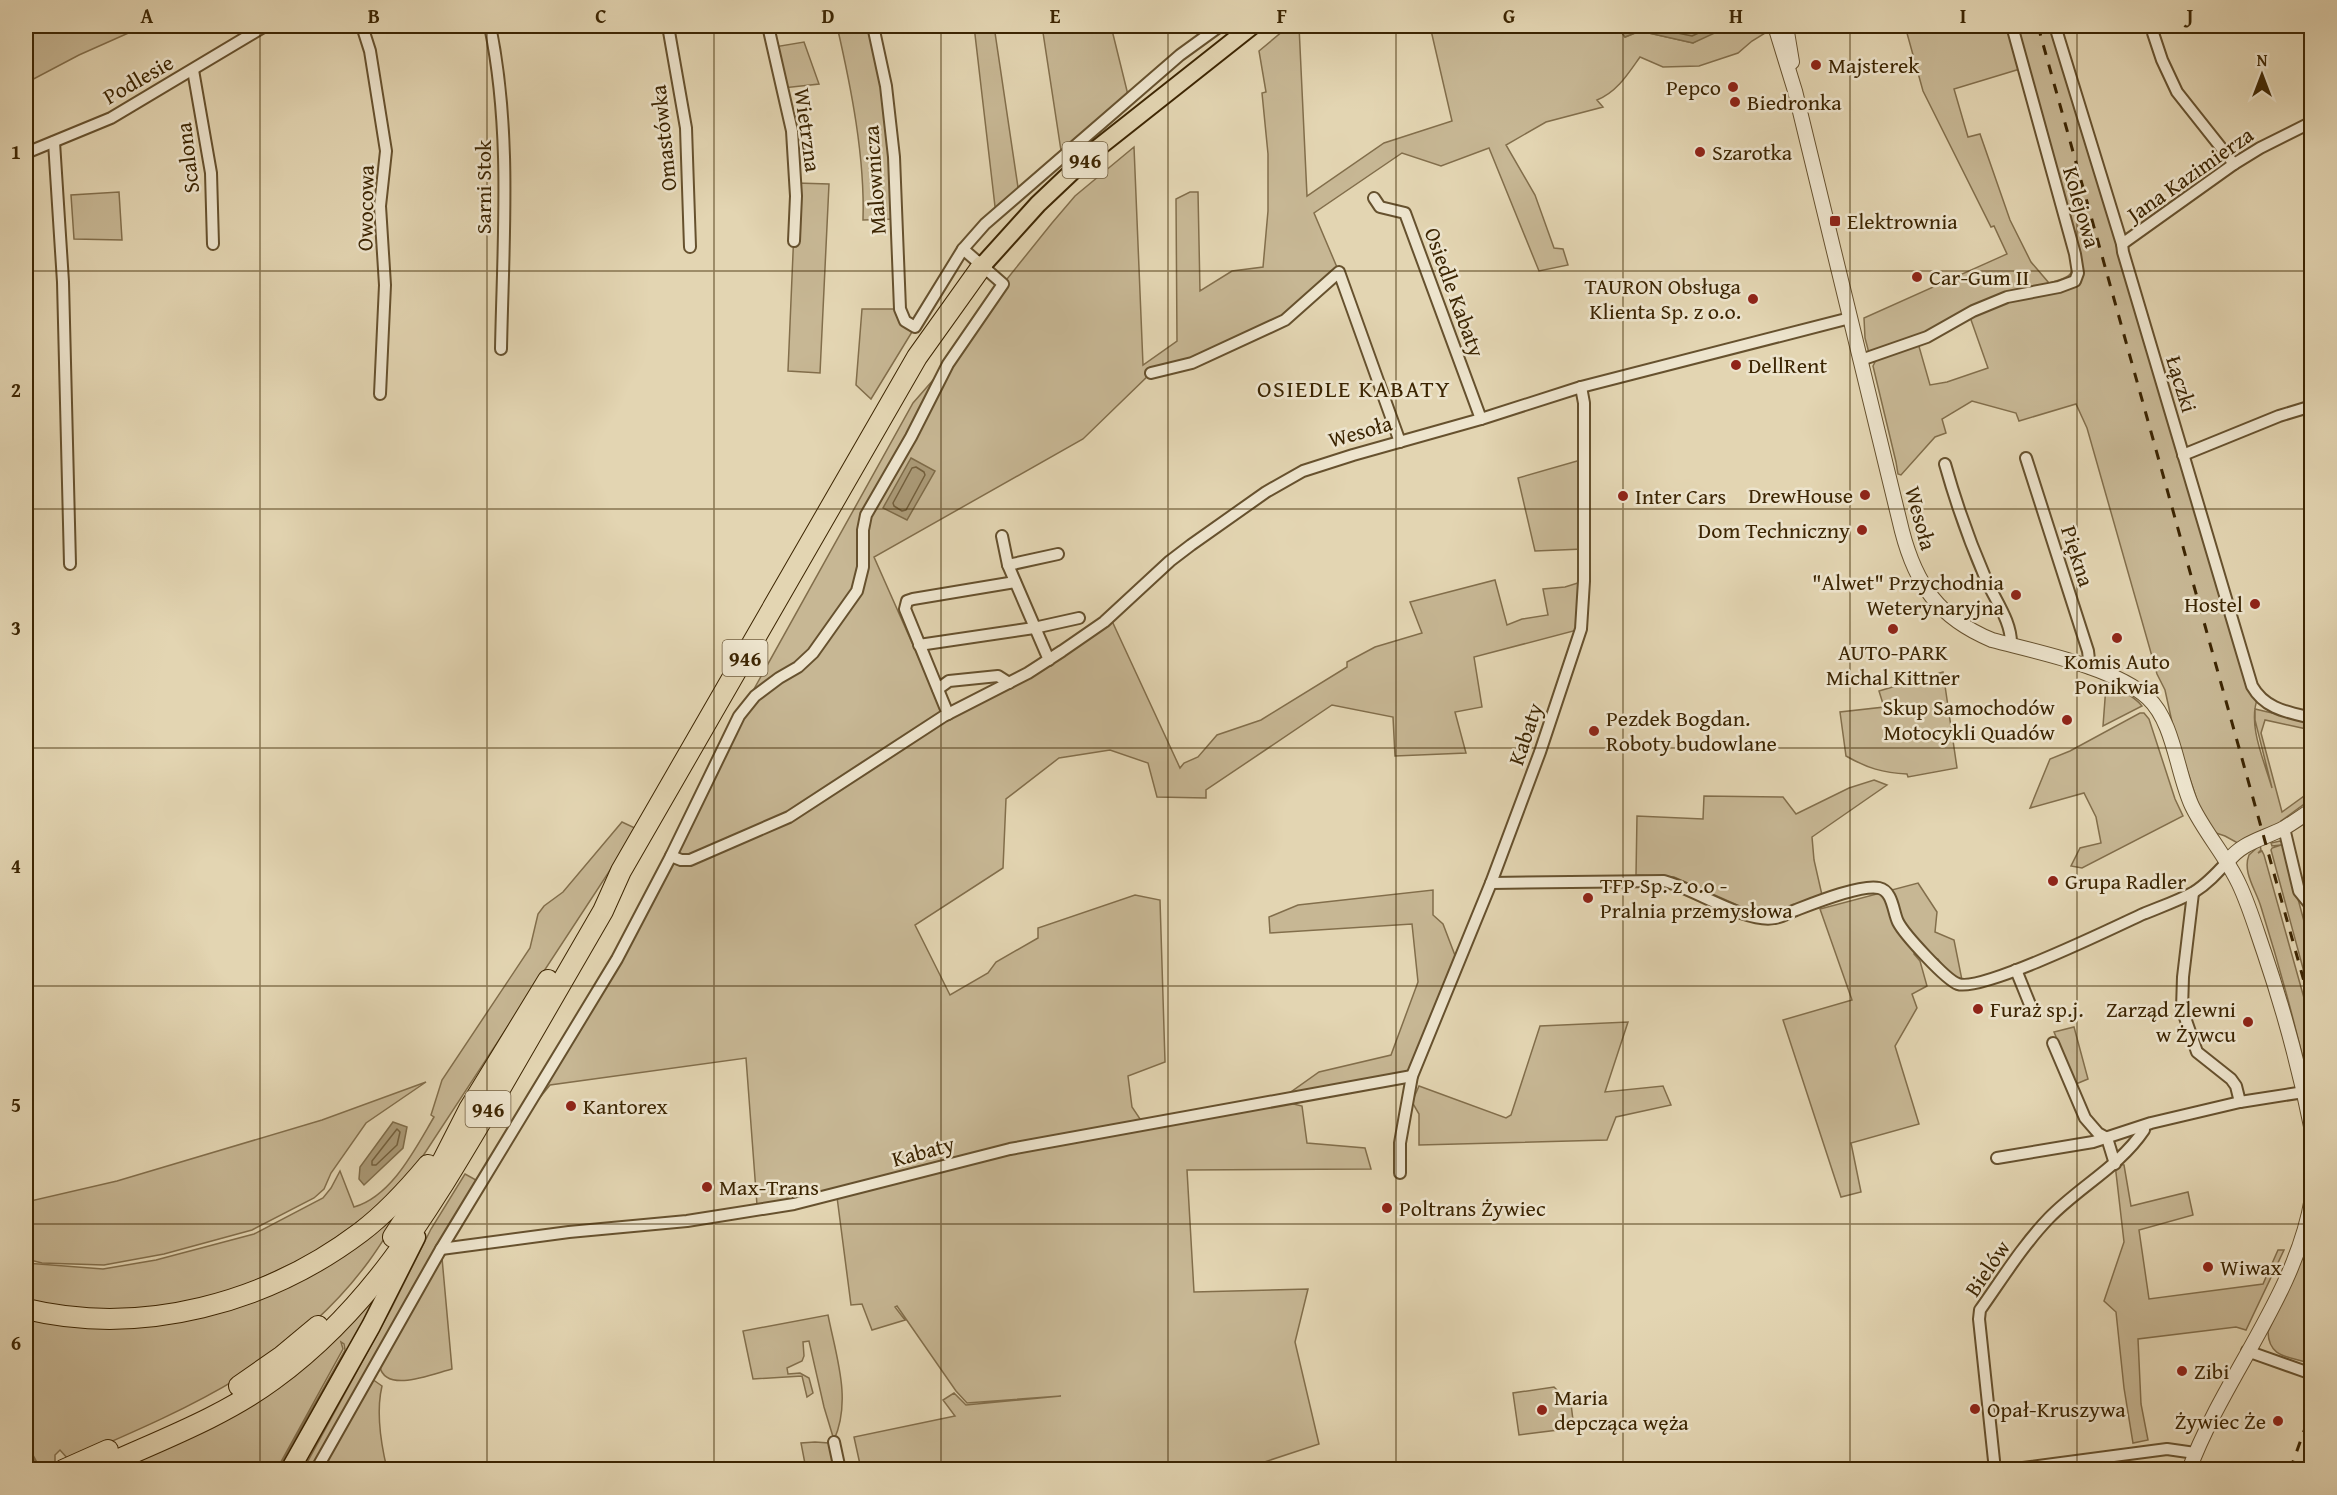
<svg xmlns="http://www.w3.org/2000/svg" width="2337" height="1495" font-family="'Gentium Book Plus',serif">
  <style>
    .green { fill: #c7b794; stroke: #826e4b; stroke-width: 1.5; fill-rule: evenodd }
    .water { fill: #aa9976; stroke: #7e6b48; stroke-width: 1.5 }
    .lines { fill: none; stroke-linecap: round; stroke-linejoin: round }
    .shore { stroke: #735f3c; stroke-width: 1.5 }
    .minor-casing { stroke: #66512e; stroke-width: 14 }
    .tertiary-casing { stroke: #66512e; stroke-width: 16 }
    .primary-casing { stroke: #3c2502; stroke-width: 20 }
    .trunk-casing { stroke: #3c2502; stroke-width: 21 }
    .motorway-casing { stroke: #3c2502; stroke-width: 22 }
    .minor { stroke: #ede4cd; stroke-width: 10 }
    .tertiary { stroke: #ede4cd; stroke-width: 14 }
    .primary { stroke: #e3d5b2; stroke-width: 16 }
    .trunk { stroke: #e3d5b2; stroke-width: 18 }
    .motorway { stroke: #e3d5b2; stroke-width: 20 }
    .rail { stroke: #3c2502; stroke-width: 3; stroke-dasharray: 10 10; stroke-linecap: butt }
    .grid { fill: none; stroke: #3c2502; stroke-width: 1.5; stroke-opacity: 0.55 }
    .poi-dot { fill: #8f2418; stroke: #ede4cd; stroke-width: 2 }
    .labels { text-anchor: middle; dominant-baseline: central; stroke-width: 5; stroke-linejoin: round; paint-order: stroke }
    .shield { fill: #ede4cd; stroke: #715e3f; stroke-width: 1.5 }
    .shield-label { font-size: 21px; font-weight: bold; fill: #3c2502 }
    .poi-label { font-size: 22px; fill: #3c2502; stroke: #ede4cd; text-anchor: start }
    .street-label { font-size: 22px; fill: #3c2502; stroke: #ede4cd }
    .neighbourhood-label { font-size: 24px; letter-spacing: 1.5px; fill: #3c2502; stroke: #ede4cd }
    .neatline { fill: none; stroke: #3c2502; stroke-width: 2 }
    .grid-label { font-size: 20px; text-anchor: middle; font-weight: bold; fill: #3c2502 }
  </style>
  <rect width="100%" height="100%" fill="#e3d5b2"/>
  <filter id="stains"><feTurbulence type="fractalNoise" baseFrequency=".00333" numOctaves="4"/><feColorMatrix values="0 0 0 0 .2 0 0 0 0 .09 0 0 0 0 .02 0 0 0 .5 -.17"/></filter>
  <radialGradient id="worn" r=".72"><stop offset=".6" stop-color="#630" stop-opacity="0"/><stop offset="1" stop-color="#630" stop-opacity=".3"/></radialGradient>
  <!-- green -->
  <g class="green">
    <polygon points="26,26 142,26 142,27 79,55 26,83"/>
    <path d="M837,26H873L886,86L897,219L863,220C865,157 851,87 837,26Z"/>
    <polygon points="974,26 994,26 1019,194 996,215"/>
    <polygon points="1042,26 1111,26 1129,99 1062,157"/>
    <path d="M1289,26H1299L1307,196L1384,143L1452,121L1430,26H1617L1625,37L1640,31L1693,43L1721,26L1775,27L1752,41L1738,53L1699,66L1663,67L1640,57C1628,74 1617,92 1597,100L1603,107L1546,122L1506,145L1535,195L1554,248L1563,249L1568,265L1539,271L1489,148L1441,166L1402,153L1314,213L1339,272L1285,320L1192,363L1151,373L1083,439L874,557L944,715L1112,621L1180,768L1184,763L1198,757L1217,735L1261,720L1347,667V662L1375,647L1422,633L1410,602L1495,580L1507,625L1522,619L1548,615L1543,589L1565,587L1584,581L1581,629L1474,657L1482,707L1455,712L1466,753L1395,756L1393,717L1332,705L1206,790V798L1157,797L1148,763L1110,750L1059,758L1006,799L1003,868L915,925L950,995L988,973L996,962L1038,938V928L1135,895L1160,900L1165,1062L1128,1076L1132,1107L1144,1125L1278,1101L1319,1072L1391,1055L1418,982L1412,924L1270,933L1269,917L1298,905L1433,890V915L1443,924L1456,958L1412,1076L1281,1101L1302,1106L1307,1143L1365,1148L1371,1169L1187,1170L1194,1292L1308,1289L1295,1342L1319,1444L1243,1469H861L854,1437L955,1416L943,1400L954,1393L966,1405L1061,1396L967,1403L956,1391L897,1306L895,1307L905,1320L872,1330L862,1304L851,1305L837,1197L757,1205L746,1058L550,1085L537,1101L617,959L739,716L913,403L948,363L1003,284L1052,223L1075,196L1134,147L1143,365L1177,341L1176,199L1190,192H1198L1200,291L1232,271L1263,267L1268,211V154L1262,93L1266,92L1259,51Z"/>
    <path d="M1905,26H1938L1939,29L1951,26H2055L2258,697C2247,724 2264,760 2272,788L2255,720V709L2311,722V730L2265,720L2261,733L2282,812L2311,791V799L2281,821L2284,828L2243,846L2225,836L2207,830L2174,731L2165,690L2157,674L2087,428L2076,404L2019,421L2016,413L1972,401L1942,419L1946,433L1935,437L1901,475L1898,474L1896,462L1873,366L1877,358L1918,343L1930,385L1947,382L1988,368L1970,317L1870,357L1865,338L1864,318L2007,254L1994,226L1991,227L1923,91ZM2020,69L2073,265C2073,279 2060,279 2049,283L2031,262L2010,220L1980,134L1968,137L1954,89Z"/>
    <polygon points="804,42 819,84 783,88 774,47"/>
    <polygon points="796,183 829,184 820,373 788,371"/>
    <polygon points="119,192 122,240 74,239 71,195"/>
    <polygon points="862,309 900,309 915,327 871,399 856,385"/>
    <polygon points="1584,459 1583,549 1535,551 1518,478"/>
    <path d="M1943,672L1957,768L1908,777L1907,774C1883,773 1867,768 1846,756L1840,712L1884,707L1879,691Z"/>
    <path d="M2106,686C2120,690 2132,694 2142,706L2103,726Z"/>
    <polygon points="2140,713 2144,713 2149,719 2175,799 2183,816 2082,868 2071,866 2080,848 2101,843 2096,817 2084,793 2030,808 2050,759 2070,751"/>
    <path d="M1874,780L1887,785L1812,837L1814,860L1822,895C1798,903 1778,919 1753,912L1674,877L1636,875L1637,816L1703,819L1704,796L1783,797L1796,814L1849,788Z"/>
    <path d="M622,822L637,829L419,1162L376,1210L310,1255L248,1284L208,1299L110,1313L26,1302V1263L103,1269L156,1260L254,1234L323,1198L331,1188L340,1171L354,1207C392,1196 415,1149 434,1117L431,1115L442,1080L530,948L538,914L544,906L563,892Z"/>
    <polygon points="2280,841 2283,843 2309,940 2311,940 2311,998 2271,850 2272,848 2281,845 2272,846 2271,843"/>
    <path d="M2260,845L2261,850L2258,853L2262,851L2264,855L2311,1023V1093C2297,1030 2280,968 2261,907C2256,890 2242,872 2249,855Z"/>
    <polygon points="1918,883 1937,912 1935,932 1954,940 1962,980 1951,978 1938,959 1917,950 1914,954 1920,961 1927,986 1912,994 1917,1008 1895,1046 1919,1124 1851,1143 1861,1192 1841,1197 1783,1020 1852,1000 1820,909"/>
    <polygon points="1628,1022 1605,1092 1663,1086 1671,1105 1616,1117 1607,1140 1419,1145 1419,1114 1412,1102 1419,1086 1506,1118 1511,1115 1540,1026"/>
    <polygon points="2074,1027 2088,1079 2076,1084 2054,1032"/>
    <polygon points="426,1082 366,1123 331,1173 324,1189 314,1198 252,1230 164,1254 104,1265 42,1263 26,1259 26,1202 117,1181 322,1120"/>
    <polygon points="2115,1164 2124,1165 2131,1206 2188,1192 2193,1215 2139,1230 2149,1299 2263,1284 2278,1250 2284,1250 2246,1330 2236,1327 2138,1339 2141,1404 2148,1440 2133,1443 2124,1388 2116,1312 2104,1301 2124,1242"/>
    <polygon points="465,1174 476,1180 438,1247 412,1288 409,1303 311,1469 303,1470 391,1309 431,1229"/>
    <path d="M415,1188C400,1213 386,1238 369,1261C292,1366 184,1410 69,1460L60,1450L55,1455V1464L43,1469H37L26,1451V1447L40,1468L26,1442V1313L42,1317L250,1299Z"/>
    <path d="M2311,1234V1364C2290,1356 2269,1359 2268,1332Z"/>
    <path d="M442,1258L452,1369C435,1373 386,1394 380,1367Z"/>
    <polygon points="379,1292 282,1469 278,1469 345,1350 344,1344 341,1342 343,1349 277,1469 114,1470 309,1362 336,1339"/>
    <path d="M828,1315C836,1356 852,1400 834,1440L824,1407L809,1341L803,1342L804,1356L802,1361L787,1368L788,1374L800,1373L809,1378L813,1393L807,1397L802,1376L753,1379L743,1331Z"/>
    <path d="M372,1379L382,1386C376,1411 381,1444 387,1469L319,1470Z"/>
    <polygon points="1554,1387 1571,1404 1574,1428 1519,1435 1513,1393"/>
    <polygon points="815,1442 829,1443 835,1469 806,1469 801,1443"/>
  </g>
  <!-- water -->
  <g class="water">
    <polygon points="1617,26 1721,26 1717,32 1693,43 1640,31 1625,37"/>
    <polygon points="911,458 935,471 907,520 883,508"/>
    <polygon points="393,1122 407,1127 403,1148 364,1185 359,1179 360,1167"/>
  </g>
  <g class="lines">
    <!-- shore -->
    <g class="shore">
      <polyline points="1644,26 1692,36 1714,26"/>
      <polygon points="916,467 924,472 925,475 906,510 902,511 894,506 893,503 912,468"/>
      <polygon points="397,1129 400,1132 397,1145 376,1165 372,1165 372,1161"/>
    </g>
    <!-- minor casing -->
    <g class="minor-casing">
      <g id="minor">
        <polyline points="362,26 370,51 386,151 380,206 385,285 380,394"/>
        <path d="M490,26C512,132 503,242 501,349"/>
        <polyline points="668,26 686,128 690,247"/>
        <polyline points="768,26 792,131 796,196 794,241"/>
        <polyline points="873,26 886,86 894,157 900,309 905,321 915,327 963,249 985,224 1180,55 1220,26"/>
        <path d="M2055,26L2122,244L2123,252L2252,686C2265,709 2287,712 2312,718"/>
        <polyline points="2153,33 2162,60 2177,92 2234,164"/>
        <polyline points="193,70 211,173 213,244"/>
        <polyline points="54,142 63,282 70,564"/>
        <polyline points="26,153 111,118 265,26"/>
        <polyline points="1374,198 1380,207 1405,213 1481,419"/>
        <polyline points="2122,244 2234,164 2260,148 2312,122"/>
        <polyline points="1861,360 1927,337 1973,311 2007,297 2059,287 2075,281 2078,273 2075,254 2012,26"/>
        <polyline points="1151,373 1192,363 1285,320 1339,272 1400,442"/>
        <polyline points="2183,455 2279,416 2312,406"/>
        <polyline points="2026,458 2088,651 2090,668"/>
        <path d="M1945,464C1956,503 1969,540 1985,577C1994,599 2012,621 2011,645"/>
        <polyline points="1002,536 1008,565 1049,660"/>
        <polyline points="1008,565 1058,554"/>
        <polyline points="919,645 1034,628 1079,618"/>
        <polyline points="938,689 949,681 998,676 1009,683"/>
        <polyline points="948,714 905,609 907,601 913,599 1015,582"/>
        <polyline points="2284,828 2299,891 2312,907"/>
        <polyline points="671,856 681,860 690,860 789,817 944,716 1028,673 1062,651 1104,622 1170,561 1191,545 1266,492 1303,471 1353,455 1481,419 1581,387 1850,318"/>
        <path d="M1491,883L1664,881C1695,889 1746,924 1775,918C1782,917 1790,912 1796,910C1814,903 1861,884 1879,888C1893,891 1893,912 1898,922C1904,934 1946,980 1958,984C1982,992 2115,927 2143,914C2160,907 2178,901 2194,892C2207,884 2217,873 2227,862"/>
        <polyline points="2193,893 2183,977 2182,1009 2197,1052 2231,1079 2236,1086 2240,1102"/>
        <polyline points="2016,970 2031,1007"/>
        <polyline points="2053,1043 2085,1118 2098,1133 2107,1138 2115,1164"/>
        <polyline points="1997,1158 2093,1142 2151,1123 2240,1102 2304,1092"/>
        <polyline points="1400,1173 1400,1143 1412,1076 1491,883 1540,752 1581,629 1584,581 1584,403 1581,387"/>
        <polyline points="441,1249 569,1232 687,1221 794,1204 1010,1149 1412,1076"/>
        <polyline points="2247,1351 2312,1374"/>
        <polyline points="834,1442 840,1470"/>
        <polyline points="316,1470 441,1249 617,959 671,856 739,716 755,696 779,678 798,667 813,653 857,591 863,567 863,530 866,515 911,437 948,364 1003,284 963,249"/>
        <path d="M1995,1470L1979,1319L1980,1310C2002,1279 2023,1245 2049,1218C2080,1186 2119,1167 2144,1130V1126"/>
        <polyline points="2007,1470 2167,1449 2195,1453"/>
      </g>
    </g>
    <!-- tertiary casing -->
    <g class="tertiary-casing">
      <g id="tertiary">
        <path d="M1775,26L1795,91L1902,531C1916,585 1939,618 1992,640C2037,652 2114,667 2148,698C2174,722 2177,774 2192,806C2205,833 2226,856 2239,884C2249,905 2256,929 2264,952C2284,1011 2300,1070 2312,1131"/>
        <polyline points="1786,26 1792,62"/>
        <path d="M2227,862C2242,842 2263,839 2284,828C2293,823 2302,816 2312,810"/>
        <path d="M2189,1470C2223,1378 2296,1295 2312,1198"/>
      </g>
    </g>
    <!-- primary casing -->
    <g class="primary-casing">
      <polyline id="primary" points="982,266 1038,204 1094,151 1252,26"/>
    </g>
    <!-- trunk casing -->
    <g class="trunk-casing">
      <polyline id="trunk" points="290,1470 371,1326 416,1237"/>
    </g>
    <!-- motorway casing -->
    <g class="motorway-casing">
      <g id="motorway">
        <polyline points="393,1237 443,1160 469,1109 548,980"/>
        <path d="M26,1309C142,1337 267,1303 361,1232C386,1213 408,1189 428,1165"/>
        <polyline points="239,1386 282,1356 318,1326"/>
        <polyline points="63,1470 108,1450"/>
        <path d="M95,1470C155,1442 220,1419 273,1380C372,1308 428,1211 489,1108C527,1042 565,977 603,911L621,871L917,357L982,266"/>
      </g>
    </g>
    <!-- minor -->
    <use href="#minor" class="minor"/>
    <!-- tertiary -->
    <use href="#tertiary" class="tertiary"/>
    <!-- primary -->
    <use href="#primary" class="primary"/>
    <!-- trunk -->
    <use href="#trunk" class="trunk"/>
    <!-- motorway -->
    <use href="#motorway" class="motorway"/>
    <!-- rail -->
    <g class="rail">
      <polyline points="2038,26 2312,1010"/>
      <polyline points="2290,1470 2312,1409"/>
    </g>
  </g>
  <!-- grid -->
  <path class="grid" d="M260,26V1470M487,26V1470M714,26V1470M941,26V1470M1168,26V1470M1396,26V1470M1623,26V1470M1850,26V1470M2077,26V1470M26,271H2312M26,509H2312M26,748H2312M26,986H2312M26,1224H2312"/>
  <!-- markers -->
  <g class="poi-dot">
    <circle cx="1816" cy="65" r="6"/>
    <circle cx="1733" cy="87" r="6"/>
    <circle cx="1735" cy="102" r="6"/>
    <circle cx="1700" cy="152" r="6"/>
    <rect x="1829" y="215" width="12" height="12" rx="3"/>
    <circle cx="1917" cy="277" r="6"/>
    <circle cx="1753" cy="299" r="6"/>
    <circle cx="1736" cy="365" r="6"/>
    <circle cx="1865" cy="495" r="6"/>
    <circle cx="1623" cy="496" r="6"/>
    <circle cx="1862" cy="530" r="6"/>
    <circle cx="2016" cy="595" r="6"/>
    <circle cx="2255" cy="604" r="6"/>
    <circle cx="1893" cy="629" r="6"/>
    <circle cx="2117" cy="638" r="6"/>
    <circle cx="2067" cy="720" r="6"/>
    <circle cx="1594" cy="731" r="6"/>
    <circle cx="2053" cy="881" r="6"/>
    <circle cx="1588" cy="898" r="6"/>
    <circle cx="1978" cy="1009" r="6"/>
    <circle cx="2248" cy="1022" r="6"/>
    <circle cx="571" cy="1106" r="6"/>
    <circle cx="707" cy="1187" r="6"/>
    <circle cx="1387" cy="1208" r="6"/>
    <circle cx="2208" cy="1267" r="6"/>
    <circle cx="2182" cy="1371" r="6"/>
    <circle cx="1975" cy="1409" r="6"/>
    <circle cx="1542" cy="1410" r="6"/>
    <circle cx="2278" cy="1421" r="6"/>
  </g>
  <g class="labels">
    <!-- shield labels -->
    <g class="shield">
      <rect x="1062.5" y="142" width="45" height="36" rx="4.5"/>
      <rect x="722.5" y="640" width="45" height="36" rx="4.5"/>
      <rect x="465.5" y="1091" width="45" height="36" rx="4.5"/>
    </g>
    <g class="shield-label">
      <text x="1085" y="160">946</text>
      <text x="745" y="658">946</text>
      <text x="488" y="1109">946</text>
    </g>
    <!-- poi labels -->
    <g class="poi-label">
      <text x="1828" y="65">Majsterek</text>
      <text x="1721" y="87" text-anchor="end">Pepco</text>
      <text x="1747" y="102">Biedronka</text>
      <text x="1712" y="152">Szarotka</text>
      <text x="1847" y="221">Elektrownia</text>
      <text x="1929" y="277">Car-Gum II</text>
      <text x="1741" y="286" text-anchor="end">TAURON Obsługa<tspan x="1741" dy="25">Klienta Sp. z o.o.</tspan></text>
      <text x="1748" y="365">DellRent</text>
      <text x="1853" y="495" text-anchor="end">DrewHouse</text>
      <text x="1635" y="496">Inter Cars</text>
      <text x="1850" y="530" text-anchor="end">Dom Techniczny</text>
      <text x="2004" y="582" text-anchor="end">"Alwet" Przychodnia<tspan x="2004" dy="25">Weterynaryjna</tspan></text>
      <text x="2243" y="604" text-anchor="end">Hostel</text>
      <text x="1893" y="652" text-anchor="middle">AUTO-PARK<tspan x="1893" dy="25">Michal Kittner</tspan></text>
      <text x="2117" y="661" text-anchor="middle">Komis Auto<tspan x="2117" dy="25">Ponikwia</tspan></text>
      <text x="2055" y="707" text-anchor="end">Skup Samochodów<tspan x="2055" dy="25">Motocykli Quadów</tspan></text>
      <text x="1606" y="718">Pezdek Bogdan.<tspan x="1606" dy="25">Roboty budowlane</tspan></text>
      <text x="2065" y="881">Grupa Radler</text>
      <text x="1600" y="885">TFP Sp. z o.o -<tspan x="1600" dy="25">Pralnia przemysłowa</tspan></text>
      <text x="1990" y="1009">Furaż sp.j.</text>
      <text x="2236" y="1009" text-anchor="end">Zarząd Zlewni<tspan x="2236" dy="25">w Żywcu</tspan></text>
      <text x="583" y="1106">Kantorex</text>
      <text x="719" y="1187">Max-Trans</text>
      <text x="1399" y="1208">Poltrans Żywiec</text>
      <text x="2220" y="1267">Wiwax</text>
      <text x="2194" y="1371">Zibi</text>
      <text x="1554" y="1397">Maria<tspan x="1554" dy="25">depcząca węża</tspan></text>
      <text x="1987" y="1409">Opał-Kruszywa</text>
      <text x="2266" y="1421" text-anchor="end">Żywiec Że</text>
    </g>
    <!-- street labels -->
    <g class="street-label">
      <text transform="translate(138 79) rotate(-30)">Podlesie</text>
      <text transform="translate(808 130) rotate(82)">Wietrzna</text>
      <text transform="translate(663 138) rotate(-96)">Omastówka</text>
      <text transform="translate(187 158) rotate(-97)">Scalona</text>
      <text transform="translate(2190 174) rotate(-35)">Jana Kazimierza</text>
      <text transform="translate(874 180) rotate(-94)">Malownicza</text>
      <text transform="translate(483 187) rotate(-90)">Sarni Stok</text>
      <text transform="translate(2082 207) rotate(74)">Kolejowa</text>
      <text transform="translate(365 208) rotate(-89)">Owocowa</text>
      <text transform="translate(1455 292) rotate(70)">Osiedle Kabaty</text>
      <text transform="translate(2182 384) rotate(73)">Łączki</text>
      <text transform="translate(1360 431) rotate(-16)">Wesoła</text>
      <text transform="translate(1921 518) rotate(75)">Wesoła</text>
      <text transform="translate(2078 556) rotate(72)">Piękna</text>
      <text transform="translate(1525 734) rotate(-71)">Kabaty</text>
      <text transform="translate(923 1151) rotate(-15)">Kabaty</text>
      <text transform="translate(1987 1268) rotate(-56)">Bielów</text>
    </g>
    <!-- neighbourhood labels -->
    <g class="neighbourhood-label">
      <text x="1354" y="388">OSIEDLE KABATY</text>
    </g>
  </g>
  <!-- margin -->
  <rect width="2337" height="1495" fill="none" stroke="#e3d5b2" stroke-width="66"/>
  <!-- north arrow -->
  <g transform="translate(2262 75)" stroke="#ede4cd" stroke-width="4.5" paint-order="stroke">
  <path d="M0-4.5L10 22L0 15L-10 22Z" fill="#3c2502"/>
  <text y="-9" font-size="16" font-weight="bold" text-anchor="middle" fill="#3c2502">N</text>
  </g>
  <rect x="33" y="33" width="2271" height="1429" class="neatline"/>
  <g class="grid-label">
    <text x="147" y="23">A</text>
    <text x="374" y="23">B</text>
    <text x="601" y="23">C</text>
    <text x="828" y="23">D</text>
    <text x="1055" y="23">E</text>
    <text x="1282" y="23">F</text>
    <text x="1509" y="23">G</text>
    <text x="1736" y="23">H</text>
    <text x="1963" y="23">I</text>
    <text x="2190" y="23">J</text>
    <text x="16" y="159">1</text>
    <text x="16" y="397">2</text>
    <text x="16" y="635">3</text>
    <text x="16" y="873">4</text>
    <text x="16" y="1112">5</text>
    <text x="16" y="1350">6</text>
  </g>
  <rect width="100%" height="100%" filter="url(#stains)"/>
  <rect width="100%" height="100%" fill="url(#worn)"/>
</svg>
